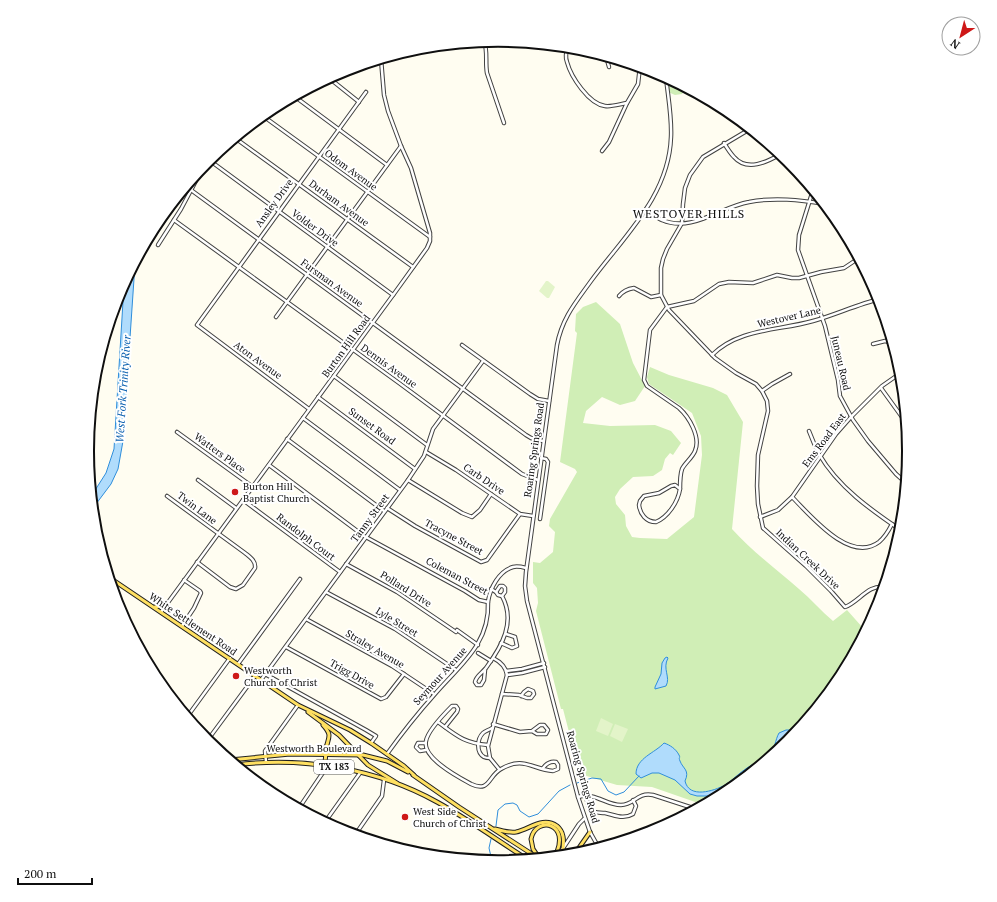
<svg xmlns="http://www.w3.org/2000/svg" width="997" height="902" font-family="'PT Serif',serif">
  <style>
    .green { fill: #d0eeb6 }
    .pitch { fill: #e3f4c9 }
    .water { fill: #b0dcfc; stroke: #2f8edb }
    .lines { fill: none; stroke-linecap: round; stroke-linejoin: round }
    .stream { stroke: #2f8edb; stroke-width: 1 }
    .minor-casing { stroke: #424242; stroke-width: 4.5 }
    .major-casing { stroke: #202020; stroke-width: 5 }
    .minor { stroke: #fff; stroke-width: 2.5 }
    .major { stroke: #ffe061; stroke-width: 3 }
    .poi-dot { fill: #ce1818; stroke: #fff; stroke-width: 1.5 }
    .labels { text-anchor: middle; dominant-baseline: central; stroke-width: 4; stroke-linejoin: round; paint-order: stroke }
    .shield { fill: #fff; stroke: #575757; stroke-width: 1 }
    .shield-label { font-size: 9px; font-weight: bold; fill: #0f0f0f }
    .street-label { font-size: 10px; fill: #0f0f0f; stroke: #fff }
    .poi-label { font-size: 10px; fill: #0f0f0f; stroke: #fff; text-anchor: start }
    .water-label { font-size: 11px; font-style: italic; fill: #0a5faf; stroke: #fff }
    .quarter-label { font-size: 12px; letter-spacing: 1px; fill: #0f0f0f; stroke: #fff }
    .rim { fill: none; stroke: #0f0f0f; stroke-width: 2 }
  </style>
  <rect width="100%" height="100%" fill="#fffdf1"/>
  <!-- green -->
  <g class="green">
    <polygon points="667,77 683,86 684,91 682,94 675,95 668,92"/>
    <path d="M596,302L620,324L633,363L645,386L635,401L620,405L602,397L586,411L583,423L610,426L655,425L671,431L681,443L673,455L670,453L665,459L662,470L653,476L633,477L620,489L615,497L616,504L625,515L626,526L632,537L640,538L667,539L694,517L702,455L701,436L692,413L649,384L647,377L650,367L669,375L713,388L727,395L743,422L732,529C752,551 776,569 799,589C811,599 821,611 833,621L847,610L863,628L844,660L827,695L789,742L727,793L710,802L701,804L652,787L617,785L580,774L563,709H561L536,611L538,603L537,588L533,583V562L540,563L553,552L555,532L549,526L550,519L577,472L575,469L560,462L577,333L575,331L576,314L583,307Z"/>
  </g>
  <!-- pitch -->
  <g class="pitch">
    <polygon points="546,281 548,281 555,287 549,298 547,298 539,291"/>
    <polygon points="601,718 613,724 608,736 596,731"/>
    <polygon points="615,724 628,729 622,742 610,736"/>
  </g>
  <!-- water -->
  <g class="water">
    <polygon points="135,264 123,441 118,469 111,484 93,508 92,495 106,473 114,449 124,285"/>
    <path d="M667,657L668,658C662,669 671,677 666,686L655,689V687L661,674L662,663L665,658Z"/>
    <path d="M786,730H795L798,731C793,737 787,740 783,747H780L779,750L758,767L747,773L742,779L730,786L708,796H697L690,794L675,780L659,773H652L641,778L636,774C636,758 655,753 664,743C670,745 676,749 679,755C681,759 678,756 680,761C683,769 690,770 685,781C689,799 714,791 725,785C733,780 739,773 747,768C754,763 762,761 769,755C775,750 775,740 779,733Z"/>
  </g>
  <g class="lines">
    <!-- stream -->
    <g class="stream">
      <polyline points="577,783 592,778 601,779 608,791 616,795 624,792 639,776"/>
      <polyline points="496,826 498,810 505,804 513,803 517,805 520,811 529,817 538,814 559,791 570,785"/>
      <polyline points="491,839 489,848 492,861"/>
    </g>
    <!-- minor casing -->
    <g class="minor-casing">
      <g id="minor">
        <path d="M484,41C488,51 485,62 487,73L504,123"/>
        <path d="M568,47C566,52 565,57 567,62C571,77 589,104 605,106C612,107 620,104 627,103"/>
        <polyline points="606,56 609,67"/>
        <polyline points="329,78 359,102"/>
        <polyline points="294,96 387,165"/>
        <polyline points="263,116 430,237"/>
        <path d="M750,129L703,157L690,175L685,188L683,204L682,223L667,249L663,259L661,268V295L669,310L715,358L736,373L756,384L762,391L767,401L768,411L758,455L757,486L758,504L763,528L806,566L831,591L845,607C859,602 868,584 885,587"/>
        <polyline points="235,138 413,267"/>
        <path d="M724,143C727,148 730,153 734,157C747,172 767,162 781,154"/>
        <polyline points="602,151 609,142 627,103 638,84 640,66"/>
        <polyline points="209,160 393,295"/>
        <polyline points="191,190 526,435 531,438 543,441"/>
        <polyline points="813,190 799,235 798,250 825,326 838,380 840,396 853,420 868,441 896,474 906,483"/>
        <path d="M647,210C652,213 656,218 662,220C692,233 720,207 749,202C774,197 800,200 825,204"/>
        <polyline points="174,220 399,383 522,474 538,480"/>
        <polyline points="158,245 181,209 206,162"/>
        <path d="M619,296C623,291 627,289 634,288L651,297L661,295"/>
        <polyline points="276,317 401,146"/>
        <polyline points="873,344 885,341 893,343"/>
        <polyline points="462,345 530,394 538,399 549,401"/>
        <path d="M712,355C739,328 778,331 813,321C835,315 858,304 880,299"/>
        <polyline points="334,376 427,445"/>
        <polyline points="881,388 907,424"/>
        <polyline points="762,391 772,384 790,374"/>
        <polyline points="318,397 415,469"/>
        <polyline points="309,409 197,325 366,92"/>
        <polyline points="303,418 400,490"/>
        <path d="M809,431C812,439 815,446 819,454C838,487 871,510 902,531"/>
        <polyline points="177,432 253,487"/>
        <polyline points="287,439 384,511"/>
        <polyline points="426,452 456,470 520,514 533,516"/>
        <path d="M269,465L364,536L465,591L479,600L488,602C490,588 499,571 513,567C517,566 522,567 526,568"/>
        <polyline points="198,480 236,508"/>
        <polyline points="408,480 462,513 472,517 480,510 491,494"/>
        <path d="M675,485L680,489C678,502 668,517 656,522C646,522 640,514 639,505L640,501L644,496L659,493L671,486Z"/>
        <path d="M680,489C680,483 680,475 682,469C685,463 692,458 695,451C701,437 689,417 679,408L647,386L644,380L650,330L667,307L694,301L719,284L729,282L753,283L777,275L792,278H799L821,272L844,268L859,258"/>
        <path d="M167,496L245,553C250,557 256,561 255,568L243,585L236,589L230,587L197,562"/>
        <path d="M792,497C811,516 850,564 879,542C885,537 889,530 892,524"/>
        <polyline points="243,500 340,572"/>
        <polyline points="387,508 415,526 481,562 487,560 520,514"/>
        <polyline points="760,517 778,510 792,497 836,434 851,417 882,386 902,372"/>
        <polyline points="540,519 548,462 546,459 541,458"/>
        <polyline points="346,564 397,592 456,632"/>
        <polyline points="491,589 496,592 498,595 502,596"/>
        <polyline points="326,592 395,629 456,670"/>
        <polyline points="161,612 396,291 427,248 430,241 430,233 411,168 401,146 388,111 384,95 381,59"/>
        <polyline points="306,619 392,666 434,694"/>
        <polyline points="182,626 194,608 201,593 200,591 184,580"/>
        <polyline points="457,630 478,645"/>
        <polyline points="501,643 512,648 517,646 515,637 506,634"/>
        <polyline points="286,647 381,699 386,697 404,674"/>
        <polyline points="478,653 491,661"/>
        <path d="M493,658C499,661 506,667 507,675L488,746L490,758L499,769"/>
        <polyline points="238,664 300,579"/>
        <path d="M485,670L484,680L481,685H477L475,682C476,676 482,673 486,668C502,646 516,622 502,596L505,592V588L503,586H500L496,592"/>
        <polyline points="506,671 522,669 544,663"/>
        <polyline points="265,674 366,730 376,736 371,743"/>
        <polyline points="507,675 522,673 545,667"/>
        <polyline points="261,680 408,480 424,456 433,429 483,361"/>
        <polyline points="502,694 519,695 527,698 531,698 534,694 533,691 528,689 524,692 521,696"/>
        <polyline points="187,717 230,658"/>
        <path d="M438,722C457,736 464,743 488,745"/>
        <polyline points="493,724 520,732 532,731 537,734 546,734 548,730 544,725 540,725 532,731"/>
        <path d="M445,727L457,712L458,709L456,706H452C444,714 428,730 426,741C422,758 458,777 471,784C490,793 488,776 501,769C523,756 532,769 553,771L558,769V765L556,762C551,761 546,764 543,768"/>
        <polyline points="207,741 255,676"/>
        <polyline points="425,743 418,743 416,747 420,751 426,750"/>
        <path d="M387,754C402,733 418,713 435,694C460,665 490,644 488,602"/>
        <path d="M490,758C488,758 486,758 484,757C476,752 477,739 483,733C485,731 489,730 492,728"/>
        <polyline points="266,762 265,751 298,705"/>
        <path d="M586,796C587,800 587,804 590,808C594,814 599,812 605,813C615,815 623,820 633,814L636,806L633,800"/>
        <path d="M578,797C596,792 605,805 621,805C635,805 636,792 653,795L696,809"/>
        <polyline points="299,808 324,771 325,766"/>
        <polyline points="325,822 360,773"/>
        <polyline points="355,835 382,796 384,780"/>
        <path d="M599,848L590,832L578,797L527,601L525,586L526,572L557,345C562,318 576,302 591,281C624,236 669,196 671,137C672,117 668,97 666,77"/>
        <polyline points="558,856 579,824 584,819"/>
      </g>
    </g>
    <!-- major casing -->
    <g class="major-casing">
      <g id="major">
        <polyline points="110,578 298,705 350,730 371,743 404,766 414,775"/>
        <polyline points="155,607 165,605"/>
        <polyline points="308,712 339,735 368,765 397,783"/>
        <path d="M323,725C333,736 328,737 326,749C326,755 325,760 325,766"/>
        <polyline points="317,753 327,746"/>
        <polyline points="230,760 290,754 363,755 387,761 408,772"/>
        <path d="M236,765C303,756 378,769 437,802C468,819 497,840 527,859"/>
        <polyline points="413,775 459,807 538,858"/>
        <path d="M495,829C502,831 509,833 516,832C530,829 543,816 557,826C564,832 564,840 563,849"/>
        <polyline points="574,855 590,832"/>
        <path d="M539,858L533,849L531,839C536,815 572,823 555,856"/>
      </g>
    </g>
    <!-- minor -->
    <use href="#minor" class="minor"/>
    <!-- major -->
    <use href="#major" class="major"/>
  </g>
  <!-- markers -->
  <g class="poi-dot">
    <circle cx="235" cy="492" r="4"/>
    <circle cx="236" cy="676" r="4"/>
    <circle cx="405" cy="817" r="4"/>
  </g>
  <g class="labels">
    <!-- shield labels -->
    <rect class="shield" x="314" y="760" width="40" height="14" rx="3"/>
    <g class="shield-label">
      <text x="334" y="767">TX 183</text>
    </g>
    <!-- street labels -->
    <g class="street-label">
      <text transform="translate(351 170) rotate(36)">Odom Avenue</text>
      <text transform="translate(274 203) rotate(-54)">Ansley Drive</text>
      <text transform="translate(339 203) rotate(36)">Durham Avenue</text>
      <text transform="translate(315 228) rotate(36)">Volder Drive</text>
      <text transform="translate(332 283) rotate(36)">Fursman Avenue</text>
      <text transform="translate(789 317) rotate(-13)">Westover Lane</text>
      <text transform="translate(346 346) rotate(-54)">Burton Hill Road</text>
      <text transform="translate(258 360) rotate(36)">Aton Avenue</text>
      <text transform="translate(841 363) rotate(77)">Juneau Road</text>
      <text transform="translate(389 366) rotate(36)">Dennis Avenue</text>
      <text transform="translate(372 426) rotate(36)">Sunset Road</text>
      <text transform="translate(824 440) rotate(-53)">Ems Road East</text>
      <text transform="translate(534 450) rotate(-82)">Roaring Springs Road</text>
      <text transform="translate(220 453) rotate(36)">Watters Place</text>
      <text transform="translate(484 479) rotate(34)">Carb Drive</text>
      <text transform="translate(197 508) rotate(37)">Twin Lane</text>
      <text transform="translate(370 518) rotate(-54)">Tanny Street</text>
      <text transform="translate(306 537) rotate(37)">Randolph Court</text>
      <text transform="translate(454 537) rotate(28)">Tracyne Street</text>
      <text transform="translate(808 559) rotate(43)">Indian Creek Drive</text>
      <text transform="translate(457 576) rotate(28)">Coleman Street</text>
      <text transform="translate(406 589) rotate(32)">Pollard Drive</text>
      <text transform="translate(397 622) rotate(31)">Lyle Street</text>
      <text transform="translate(193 624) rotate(34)">White Settlement Road</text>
      <text transform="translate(375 649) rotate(30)">Straley Avenue</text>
      <text transform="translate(352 674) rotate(29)">Trigg Drive</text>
      <text transform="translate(440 676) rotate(-48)">Seymour Avenue</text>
      <text x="314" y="748">Westworth Boulevard</text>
      <text transform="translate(583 777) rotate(74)">Roaring Springs Road</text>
    </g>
    <!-- poi labels -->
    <g class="poi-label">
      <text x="243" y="486">Burton Hill<tspan x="243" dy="12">Baptist Church</tspan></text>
      <text x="244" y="670">Westworth<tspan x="244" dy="12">Church of Christ</tspan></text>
      <text x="413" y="811">West Side<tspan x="413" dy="12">Church of Christ</tspan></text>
    </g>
    <!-- water labels -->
    <g class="water-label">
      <text transform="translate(123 389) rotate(-86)">West Fork Trinity River</text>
    </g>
    <!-- quarter labels -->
    <g class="quarter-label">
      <text x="689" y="213">WESTOVER HILLS</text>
    </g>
  </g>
  <!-- crop -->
  <path d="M0 0H997V902H0ZM94 451a404 404 0 1 1 808 0a404 404 0 1 1-808 0Z" fill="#fff" fill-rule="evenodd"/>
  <path class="rim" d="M94 451a404 404 0 1 1 808 0a404 404 0 1 1-808 0Z"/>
  <!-- north arrow -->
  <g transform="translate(961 36) rotate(216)"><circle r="19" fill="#ffffff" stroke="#9f9f9f"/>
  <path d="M0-3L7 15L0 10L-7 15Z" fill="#ce1818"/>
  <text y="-6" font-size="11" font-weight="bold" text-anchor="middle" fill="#0f0f0f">N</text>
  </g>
  <!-- scale -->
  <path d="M18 878v6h74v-6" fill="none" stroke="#0f0f0f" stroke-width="2"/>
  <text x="24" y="878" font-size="12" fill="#0f0f0f" stroke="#ffffff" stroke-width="3" paint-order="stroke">200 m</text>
</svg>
